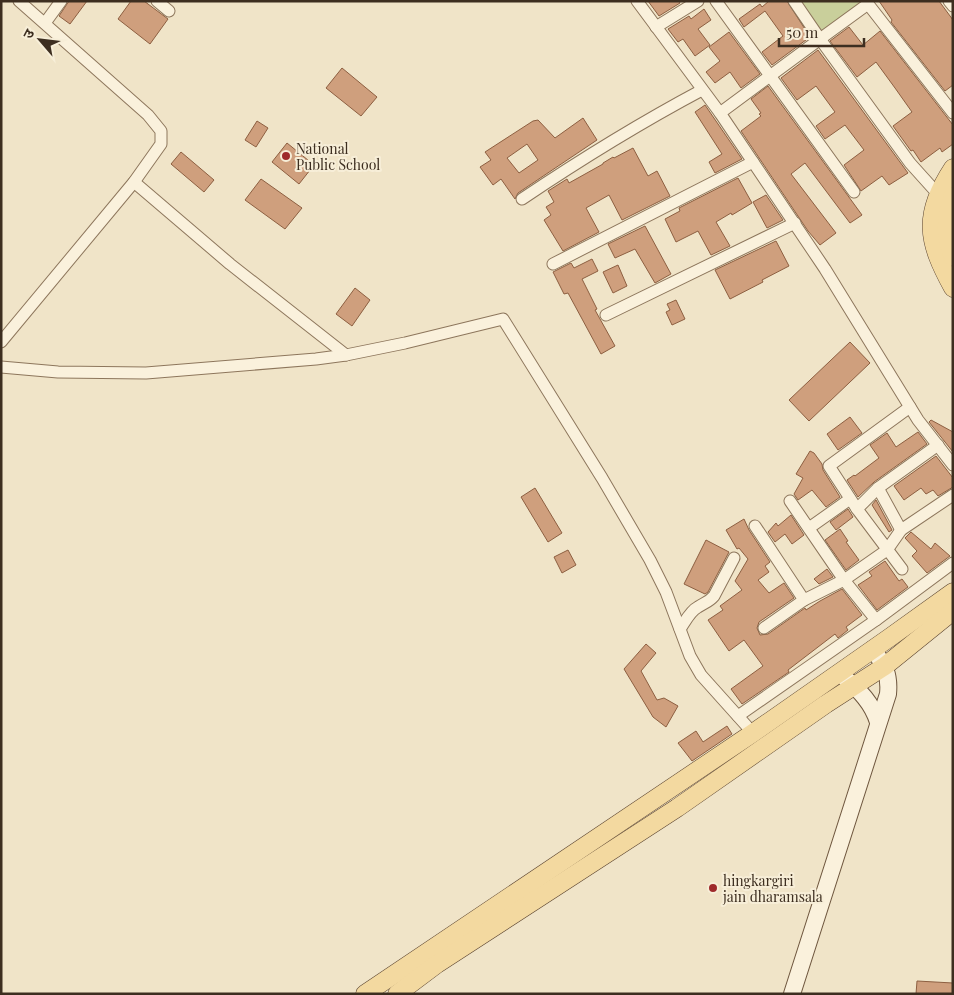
<svg xmlns="http://www.w3.org/2000/svg" width="954" height="995" font-family="'Playfair Display','Noto Sans Devanagari',serif">
  <style>
    .green { fill: #c9cf9b }
    .building { fill: #cf9f7d; stroke: #8d5f41; fill-rule: evenodd }
    .lines { fill: none; stroke-linecap: round; stroke-linejoin: round }
    .minor-casing { stroke: #8d765c; stroke-width: 13 }
    .secondary-casing { stroke: #6f573f; stroke-width: 18 }
    .primary-casing { stroke: #5b4430; stroke-width: 19 }
    .minor { stroke: #faf1dc; stroke-width: 11 }
    .secondary { stroke: #faf1dc; stroke-width: 16 }
    .primary { stroke: #f3d9a0; stroke-width: 18 }
    .poi-dot { fill: #9e2a2b; stroke: #f7eed8; stroke-width: 2 }
    .labels { text-anchor: middle; dominant-baseline: central; stroke-width: 4; stroke-linejoin: round; paint-order: stroke }
    .poi-label { font-size: 14px; fill: #3d2e20; stroke: #f7eed8; text-anchor: start }
  </style>
  <rect width="100%" height="100%" fill="#f0e4c8"/>
  <!-- green -->
  <polygon class="green" points="799,1 862,1 822,32"/>
  <!-- building -->
  <g class="building">
    <polygon points="69,1 87,1 70,24 59,16"/>
    <polygon points="131,1 144,1 168,19 150,44 118,19"/>
    <polygon points="648,1 679,1 680,3 659,16"/>
    <polygon points="769,1 787,1 810,37 772,65 762,52 783,36 765,11 744,27 739,19 760,4 762,7"/>
    <polygon points="879,1 939,1 953,20 953,85 945,91 891,22 892,20"/>
    <polygon points="704,9 711,20 698,29 710,45 695,56 683,39 678,42 668,29 689,16 691,19"/>
    <polygon points="849,27 863,45 880,31 953,125 953,144 942,152 940,148 921,162 913,150 911,151 893,126 912,112 895,88 876,62 857,77 830,41"/>
    <polygon points="729,32 760,74 741,88 730,72 715,83 706,72 720,61 709,47"/>
    <polygon points="818,50 908,173 889,185 882,176 861,191 844,165 864,150 845,125 825,139 816,126 835,112 816,86 797,100 781,78"/>
    <polygon points="342,68 377,97 361,116 326,88"/>
    <polygon points="768,86 862,215 850,223 805,163 791,174 836,233 820,245 808,231 741,131 761,116 759,114 761,113 751,99"/>
    <polygon points="705,105 742,159 715,173 709,162 722,154 695,112"/>
    <path d="M583,118L597,140L518,193L515,199L501,179L493,185L480,167L491,160L485,152L533,121L538,120L555,138ZM527,144L538,160L519,173L507,158Z"/>
    <polygon points="257,121 268,128 256,147 245,140"/>
    <polygon points="287,143 314,165 299,184 272,162"/>
    <polygon points="633,148 648,176 657,171 670,196 622,220 609,195 586,208 599,232 563,251 544,220 551,215 546,207 554,202 548,191 567,179 569,183 603,164 603,163 613,157 614,158"/>
    <polygon points="181,152 214,180 204,192 171,164"/>
    <polygon points="738,178 752,203 732,215 731,213 716,222 730,246 711,255 698,231 676,242 665,219 680,211 679,208"/>
    <polygon points="261,179 302,208 285,229 245,200"/>
    <polygon points="766,195 783,220 767,228 753,202"/>
    <polygon points="645,226 671,274 655,283 635,249 615,258 608,244"/>
    <polygon points="776,241 789,266 762,280 763,282 730,299 715,270"/>
    <polygon points="592,259 598,271 582,279 597,309 595,310 615,346 601,354 568,293 564,294 553,272 571,263 574,268"/>
    <polygon points="618,265 627,286 613,293 603,272"/>
    <polygon points="355,288 370,300 352,326 336,314"/>
    <polygon points="676,300 685,319 672,325 666,312 670,310 667,304"/>
    <polygon points="850,342 870,363 809,421 789,400"/>
    <polygon points="850,417 862,433 838,450 827,434"/>
    <polygon points="931,420 953,432 953,452 929,422"/>
    <polygon points="918,432 927,444 874,482 858,497 847,480 854,475 855,476 879,458 870,445 887,433 896,447"/>
    <polygon points="810,451 814,453 822,464 823,470 840,497 826,507 812,490 798,500 794,494 803,478 796,474"/>
    <polygon points="936,456 953,478 953,487 938,496 933,490 926,494 921,488 904,500 894,486"/>
    <polygon points="535,488 562,533 548,542 521,497"/>
    <polygon points="876,500 892,530 889,532 872,505"/>
    <polygon points="848,509 853,517 836,530 830,522"/>
    <polygon points="791,515 804,535 792,544 785,534 775,542 768,532 776,523 778,526"/>
    <polygon points="744,519 749,530 770,562 765,566 769,572 758,580 769,593 784,583 794,598 759,622 757,628 760,635 768,634 805,608 806,610 820,601 842,589 862,615 846,627 848,630 838,638 835,634 788,670 789,672 742,704 731,689 763,666 744,640 729,651 708,620 723,610 720,606 742,590 735,581 748,559 739,548 737,549 726,530"/>
    <polygon points="840,529 848,541 846,542 859,560 846,570 825,540"/>
    <polygon points="911,532 931,549 935,543 950,556 927,573 912,556 917,551 905,538"/>
    <polygon points="706,540 729,552 708,592 705,594 684,584"/>
    <polygon points="568,550 576,565 562,573 554,557"/>
    <polygon points="885,561 899,581 902,579 908,587 877,610 858,585 872,576 869,572"/>
    <polygon points="827,569 833,577 819,584 814,579"/>
    <polygon points="646,644 656,653 641,671 657,700 664,698 678,706 666,727 653,717 624,669"/>
    <polygon points="727,726 732,734 692,761 678,743 696,731 703,742"/>
    <polygon points="917,981 953,983 953,994 916,994"/>
  </g>
  <g class="lines">
    <!-- minor casing -->
    <g class="minor-casing">
      <g id="minor">
        <polyline points="157,1 169,11"/>
        <polyline points="637,1 720,113 825,269 918,420 953,465"/>
        <polyline points="716,1 854,192"/>
        <polyline points="949,1 953,6"/>
        <polyline points="45,23 61,1"/>
        <polyline points="656,27 698,1"/>
        <polyline points="720,113 820,39 794,1"/>
        <polyline points="134,182 230,264 346,355"/>
        <polyline points="937,193 910,163 820,39 868,4 953,113"/>
        <path d="M522,199C580,160 640,123 702,90"/>
        <polyline points="553,264 753,162"/>
        <polyline points="606,315 795,223"/>
        <polyline points="1,342 134,182 161,144 161,131 148,115 19,1"/>
        <polyline points="1,367 58,372 146,373 316,359 346,355 405,343 503,319 602,478 650,560 666,592 690,656 701,675 753,733"/>
        <polyline points="878,488 901,530"/>
        <polyline points="790,501 844,580 876,620"/>
        <polyline points="857,509 829,466 910,407"/>
        <polyline points="755,526 804,600"/>
        <polyline points="809,528 850,499"/>
        <polyline points="902,569 857,509 878,488 938,445"/>
        <polyline points="764,628 804,600 844,580 887,550 901,530 953,495"/>
        <path d="M680,629C685,622 690,611 698,607C704,603 709,602 714,596L734,558"/>
        <polyline points="738,716 876,620 953,563"/>
      </g>
    </g>
    <!-- secondary casing -->
    <g class="secondary-casing">
      <g id="secondary">
        <path d="M845,678C860,691 872,703 878,722"/>
        <path d="M792,994L888,694C890,673 884,665 873,649"/>
      </g>
    </g>
    <!-- primary casing -->
    <g class="primary-casing">
      <g id="primary">
        <path d="M953,168C922,215 927,241 953,288"/>
        <path d="M953,196C945,216 945,237 953,257"/>
        <polyline points="365,994 753,733 889,638 953,592"/>
        <polyline points="397,994 437,964 677,808 826,704 885,666 953,611"/>
      </g>
    </g>
    <!-- minor -->
    <use href="#minor" class="minor"/>
    <!-- secondary -->
    <use href="#secondary" class="secondary"/>
    <!-- primary -->
    <use href="#primary" class="primary"/>
  </g>
  <!-- markers -->
  <g class="poi-dot">
    <circle cx="286" cy="156" r="5"/>
    <circle cx="713" cy="888" r="5"/>
  </g>
  <g class="labels">
    <!-- poi labels -->
    <g class="poi-label">
      <text x="296" y="148">National<tspan x="296" dy="16">Public School</tspan></text>
      <text x="723" y="880">hingkargiri<tspan x="723" dy="16">jain dharamsala</tspan></text>
    </g>
  </g>
  <!-- border -->
  <rect width="954" height="995" fill="none" stroke="#3d2e20" stroke-width="5"/>
  <!-- north arrow -->
  <g transform="translate(40 40) rotate(298)" stroke="#f7eed8" stroke-width="4" paint-order="stroke">
  <path d="M0-4L9 19L0 12L-9 19Z" fill="#3d2e20"/>
  <text y="-8" font-size="14" font-weight="bold" text-anchor="middle" fill="#3d2e20">उ</text>
  </g>
  <!-- scale -->
  <path d="M779 38v8h85v-8" fill="none" stroke="#3d2e20" stroke-width="2.5"/>
  <text x="786" y="38" font-size="15" fill="#3d2e20" stroke="#f7eed8" stroke-width="4" paint-order="stroke">50 m</text>
</svg>
